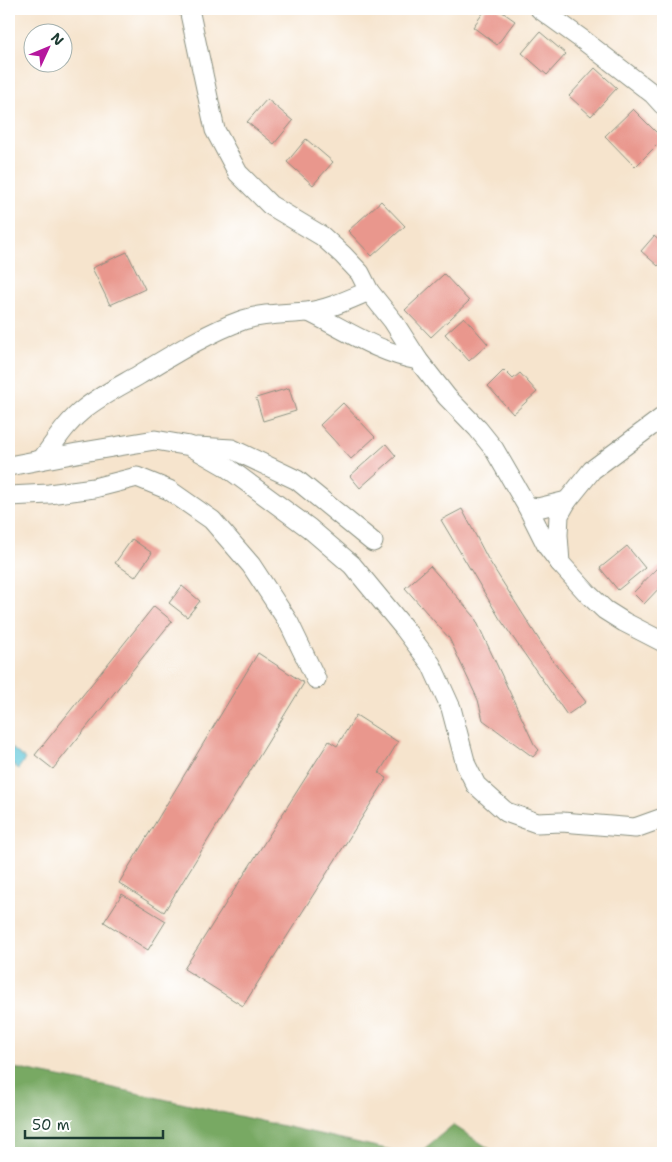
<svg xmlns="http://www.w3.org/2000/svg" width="672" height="1162" font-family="'Shantell Sans',sans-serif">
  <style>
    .forest { fill: #78a964; stroke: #4c734c }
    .water { fill: #5dc6d9; stroke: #3e8286 }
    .building { fill: #e9978d }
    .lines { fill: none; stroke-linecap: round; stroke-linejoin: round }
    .minor-casing { stroke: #8a9080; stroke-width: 21 }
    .minor { stroke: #fff; stroke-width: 19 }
  </style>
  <rect width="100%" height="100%" fill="#fff"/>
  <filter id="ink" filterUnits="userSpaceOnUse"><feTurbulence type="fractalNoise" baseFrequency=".02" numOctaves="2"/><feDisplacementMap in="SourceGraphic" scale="10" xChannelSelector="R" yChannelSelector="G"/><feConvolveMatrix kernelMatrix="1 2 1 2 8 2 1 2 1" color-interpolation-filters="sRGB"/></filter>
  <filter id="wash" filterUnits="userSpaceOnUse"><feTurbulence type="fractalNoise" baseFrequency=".0096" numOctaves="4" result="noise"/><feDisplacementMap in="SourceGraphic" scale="20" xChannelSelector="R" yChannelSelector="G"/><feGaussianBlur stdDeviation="1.12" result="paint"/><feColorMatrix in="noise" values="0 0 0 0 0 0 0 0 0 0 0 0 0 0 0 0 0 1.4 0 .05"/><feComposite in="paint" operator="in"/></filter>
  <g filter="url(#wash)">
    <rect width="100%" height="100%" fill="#f6e4cd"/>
    <!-- forest -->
    <g class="forest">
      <polygon points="9,1067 114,1088 404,1153 9,1153"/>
      <polygon points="453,1125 496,1153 419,1153"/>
    </g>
    <!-- water -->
    <polygon class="water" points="9,746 25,759 18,769 9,761"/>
    <g id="blocks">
      <!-- building -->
      <g class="building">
        <polygon points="486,9 498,9 515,21 497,45 473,27"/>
        <polygon points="540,32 566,54 547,75 522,53"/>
        <polygon points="595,68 617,88 591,116 569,96"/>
        <polygon points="267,99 293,121 274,144 247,122"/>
        <polygon points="633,109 663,139 635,167 605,136"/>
        <polygon points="306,139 333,162 313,185 287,162"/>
        <polygon points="381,201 405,226 372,256 348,231"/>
        <polygon points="654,236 663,244 663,261 658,266 641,251"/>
        <polygon points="127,252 145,289 110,305 92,268"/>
        <polygon points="444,274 469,301 431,337 405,310"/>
        <polygon points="464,317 488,344 469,361 445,334"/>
        <polygon points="504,370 513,379 520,373 537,392 513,414 488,386"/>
        <polygon points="289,388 296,411 263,421 256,398"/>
        <polygon points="343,403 375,437 351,459 320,425"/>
        <polygon points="386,444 396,456 360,488 350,476"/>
        <polygon points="462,509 488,559 550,657 586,702 567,715 500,619 441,520"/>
        <polygon points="132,539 152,553 135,577 115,563"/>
        <polygon points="627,546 645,568 618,590 600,568"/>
        <polygon points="430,566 474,616 534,744 539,750 533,757 483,720 478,700 449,638 405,588"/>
        <polygon points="659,566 663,570 663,584 644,604 633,593"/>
        <polygon points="182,586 200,601 187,617 169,603"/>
        <polygon points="154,606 172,621 53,769 35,755"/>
        <polygon points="258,653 304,683 164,912 119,883"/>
        <polygon points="356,715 398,742 379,773 387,778 243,1006 184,969 329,741 337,746"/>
        <polygon points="122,894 166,921 148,950 104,922"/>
      </g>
    </g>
  </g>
  <g filter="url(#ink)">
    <use href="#blocks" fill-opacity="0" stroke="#8a9080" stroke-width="1"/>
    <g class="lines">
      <!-- minor casing -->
      <g class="minor-casing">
        <g id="minor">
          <polyline points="189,9 215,130 238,173 270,205 322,236 343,255 360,273 369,291 393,321 418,360 447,397 478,429 494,449 527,506 538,508 567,501"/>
          <polyline points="540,9 583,40 653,94 663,105"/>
          <path d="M309,312C346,330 377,352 418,360"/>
          <polyline points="663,417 592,470 567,501 559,515 558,535 560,563 589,595 605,610 624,622 663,642"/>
          <polyline points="197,447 232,449 297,480 373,542"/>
          <path d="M42,459C55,442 66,423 84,409C100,396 120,386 139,375C172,355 207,333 243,320C264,313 286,314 307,312C327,310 350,299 369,291"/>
          <polyline points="9,466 77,453 155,440 190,446 225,466 309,528 352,565 404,628 431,664 451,708 466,765 476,785 506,812 537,823 562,822 635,828 663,818"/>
          <polyline points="9,496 49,494 94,488 137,477 169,490 212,520 251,565 289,623 316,679"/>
          <polyline points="527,506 547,546 560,563"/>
        </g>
      </g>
      <!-- minor -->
      <use href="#minor" class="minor"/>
    </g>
  </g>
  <!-- margin -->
  <rect width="672" height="1162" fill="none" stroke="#fff" stroke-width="30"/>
  <!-- north arrow -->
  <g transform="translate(48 48) rotate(46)"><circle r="24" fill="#ffffff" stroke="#a5b1ae"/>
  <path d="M0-4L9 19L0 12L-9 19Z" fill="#b5179e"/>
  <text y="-8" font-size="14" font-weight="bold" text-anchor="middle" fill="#1f3d34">N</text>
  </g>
  <!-- scale -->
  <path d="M25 1130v8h138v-8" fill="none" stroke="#1f3d34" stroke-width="2.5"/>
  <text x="32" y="1130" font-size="15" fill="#1f3d34" stroke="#ffffff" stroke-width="4" paint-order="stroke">50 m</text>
</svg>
